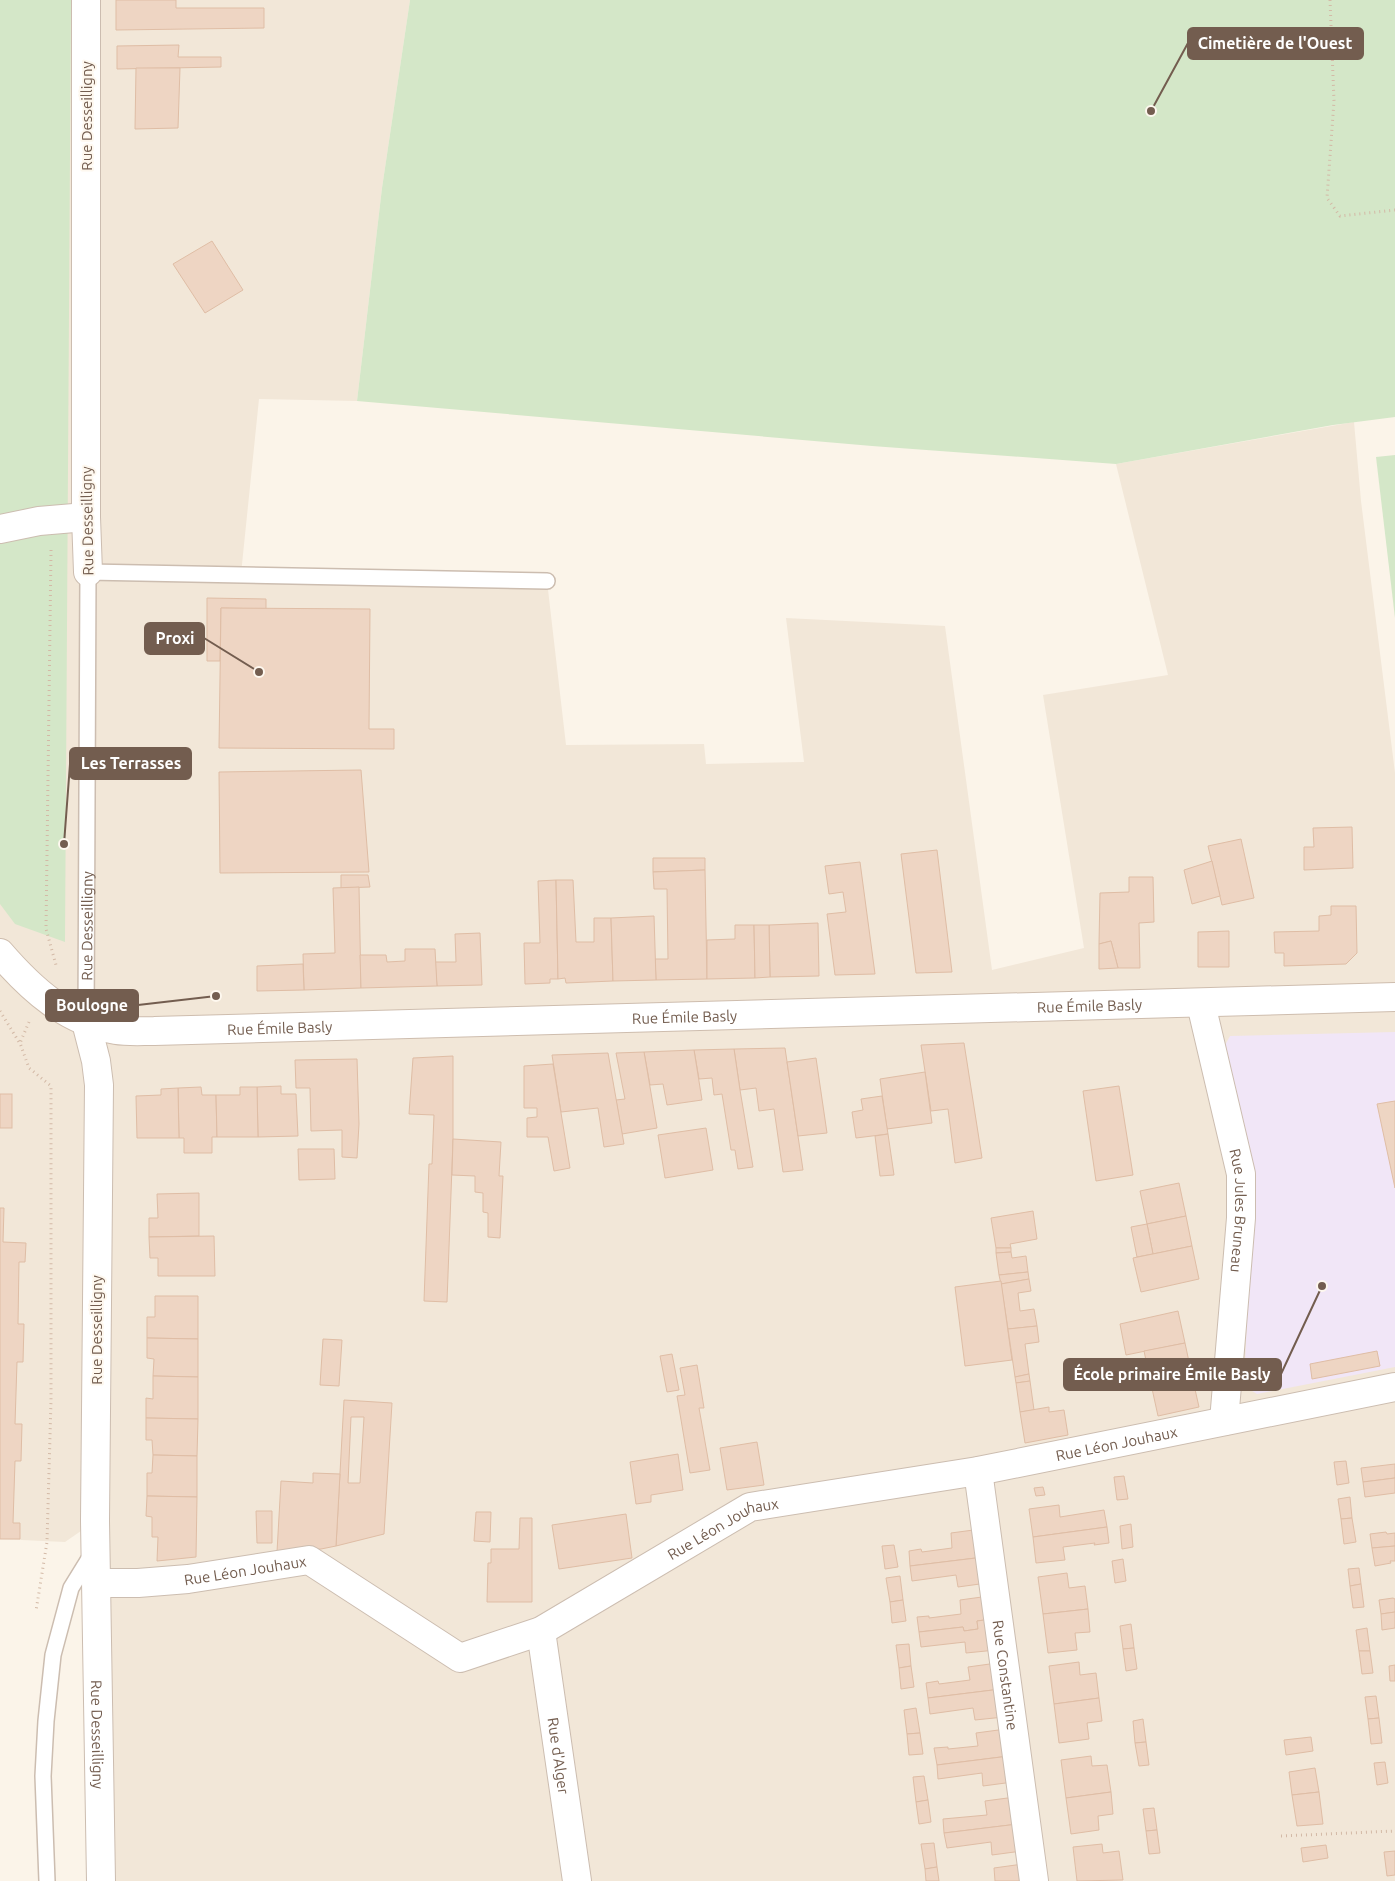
<svg xmlns="http://www.w3.org/2000/svg" width="1395" height="1881" font-family="Ubuntu,sans-serif">
  <style>
    .residential { fill: #f2e7d8 }
    .education { fill: #f1e6f7 }
    .green { fill: #d4e7c8 }
    .building { fill: #eed5c3; stroke: #dfbda5; fill-rule: evenodd }
    .lines { fill: none; stroke-linecap: round; stroke-linejoin: round }
    .lane-casing { stroke: #ccbdb0; stroke-width: 18 }
    .street-casing { stroke: #ccbdb0; stroke-width: 30 }
    .secondary-casing { stroke: #cebdae; stroke-width: 30 }
    .path { stroke: #d3b9a6; stroke-width: 3; stroke-dasharray: 1 4; stroke-linecap: butt }
    .lane { stroke: #fff; stroke-width: 15 }
    .street { stroke: #fff; stroke-width: 28 }
    .secondary { stroke: #fff; stroke-width: 28 }
    .labels { text-anchor: middle; dominant-baseline: central; stroke-width: 4; stroke-linejoin: round; paint-order: stroke }
    .street-label { font-size: 15px; fill: #735d4f; stroke: #fef8ef }
    .leader { fill: none; stroke: #735d4f; stroke-width: 2 }
    .callout-dot { fill: #735d4f; stroke: #fef8ef; stroke-width: 2 }
    .callout { fill: #735d4f; stroke: #735d4f; stroke-width: 2 }
    .callout-label { font-size: 16px; text-anchor: middle; font-weight: bold; fill: #fff }
  </style>
  <rect width="100%" height="100%" fill="#fbf4e9"/>
  <!-- residential -->
  <polygon class="residential" points="0,0 410,0 382,188 357,401 259,399 241,574 547,581 566,745 704,744 706,764 804,762 786,618 945,626 992,970 1084,948 1043,695 1168,675 1116,464 1354,422 1361,501 1395,773 1395,1881 101,1881 94,1522 65,1542 0,1539"/>
  <!-- education -->
  <polygon class="education" points="1395,1032 1395,1367 1257,1394 1244,1386 1252,1206 1224,1047 1230,1036"/>
  <!-- green -->
  <g class="green">
    <polygon points="0,0 71,0 65,942 15,924 0,904"/>
    <polygon points="410,0 1395,0 1395,417 1333,425 1116,464 872,446 357,401 382,188"/>
    <polygon points="1395,455 1395,618 1376,457"/>
  </g>
  <!-- building -->
  <g class="building">
    <polygon points="116,0 176,0 176,8 264,8 264,28 116,30"/>
    <polygon points="179,45 178,57 221,57 221,67 117,69 117,46"/>
    <polygon points="136,68 180,68 178,128 135,129"/>
    <polygon points="212,241 243,290 205,313 173,264"/>
    <polygon points="207,598 266,599 266,609 221,608 220,661 207,661"/>
    <polygon points="221,608 370,609 369,729 394,729 394,749 219,748"/>
    <polygon points="361,770 369,872 220,873 219,772"/>
    <polygon points="1352,827 1353,868 1304,870 1304,847 1314,847 1313,828"/>
    <polygon points="1241,839 1254,898 1222,905 1208,846"/>
    <polygon points="937,850 952,972 916,973 901,854"/>
    <polygon points="653,858 705,858 705,870 653,872"/>
    <polygon points="1212,861 1220,896 1192,904 1184,870"/>
    <polygon points="860,862 875,974 835,975 827,914 846,912 843,892 829,894 825,866"/>
    <polygon points="705,870 707,979 656,980 655,959 668,959 667,889 654,889 653,872"/>
    <polygon points="341,875 368,875 370,887 341,888"/>
    <polygon points="1129,877 1153,877 1154,922 1139,923 1140,968 1118,968 1111,941 1099,944 1100,893 1129,892"/>
    <polygon points="556,880 558,979 550,979 550,983 525,984 524,943 540,943 538,881"/>
    <polygon points="556,880 573,880 576,942 594,942 594,918 611,918 613,981 566,983 565,978 558,979"/>
    <polygon points="359,887 361,988 304,990 303,954 335,953 333,888"/>
    <polygon points="1331,906 1356,906 1357,953 1346,964 1284,966 1284,953 1275,953 1274,932 1319,931 1319,916 1331,915"/>
    <polygon points="654,916 656,980 613,981 611,918"/>
    <polygon points="818,923 819,976 770,977 769,925"/>
    <polygon points="735,925 754,925 755,978 707,979 707,940 735,939"/>
    <polygon points="754,925 769,925 770,977 755,978"/>
    <polygon points="1229,931 1229,967 1198,967 1198,932"/>
    <polygon points="480,933 482,985 437,986 435,962 456,962 455,934"/>
    <polygon points="1111,941 1118,968 1099,969 1099,944"/>
    <polygon points="405,949 435,949 437,986 361,988 360,955 386,955 387,962 405,961"/>
    <polygon points="303,964 304,990 257,991 257,966"/>
    <polygon points="964,1043 982,1158 955,1163 948,1109 931,1111 921,1045"/>
    <polygon points="785,1048 803,1170 783,1172 774,1109 759,1111 756,1088 740,1090 734,1049"/>
    <polygon points="734,1049 740,1090 753,1167 738,1169 735,1150 731,1150 722,1094 714,1095 712,1078 699,1079 694,1050"/>
    <polygon points="694,1050 702,1100 667,1105 663,1084 650,1085 644,1052"/>
    <polygon points="644,1052 657,1128 622,1134 616,1100 625,1099 616,1053"/>
    <polygon points="608,1053 624,1144 604,1147 598,1108 561,1112 552,1055"/>
    <polygon points="453,1056 453,1139 447,1302 424,1301 429,1164 432,1164 434,1115 409,1114 413,1058"/>
    <polygon points="816,1058 827,1133 798,1136 787,1062"/>
    <polygon points="357,1059 359,1124 357,1158 342,1157 342,1130 311,1131 310,1088 296,1088 295,1060"/>
    <polygon points="553,1064 570,1168 554,1171 548,1137 527,1137 527,1118 537,1117 537,1108 524,1108 524,1066"/>
    <polygon points="925,1072 932,1123 887,1129 880,1079"/>
    <polygon points="281,1086 281,1094 296,1094 298,1136 258,1137 257,1087"/>
    <polygon points="1119,1086 1133,1175 1096,1181 1083,1091"/>
    <polygon points="201,1087 202,1095 216,1095 217,1137 212,1137 212,1153 184,1153 184,1138 179,1138 178,1088"/>
    <polygon points="240,1087 257,1087 258,1137 217,1137 216,1095 240,1095"/>
    <polygon points="178,1088 179,1138 137,1138 136,1096 161,1095 161,1089"/>
    <rect x="0" y="1094" width="12" height="34"/>
    <polygon points="882,1096 888,1134 856,1138 852,1112 863,1110 861,1099"/>
    <polygon points="1395,1101 1395,1188 1377,1104"/>
    <polygon points="706,1128 713,1170 665,1178 658,1135"/>
    <polygon points="888,1134 894,1175 880,1176 875,1136"/>
    <polygon points="453,1139 501,1142 499,1176 503,1176 500,1238 488,1237 488,1213 483,1212 483,1193 475,1192 475,1176 452,1175"/>
    <polygon points="298,1149 334,1149 335,1179 299,1180"/>
    <polygon points="1179,1183 1186,1216 1147,1224 1140,1191"/>
    <polygon points="199,1193 199,1236 149,1237 149,1218 158,1218 157,1194"/>
    <polygon points="0,1208 4,1208 3,1242 26,1243 25,1262 19,1262 18,1324 24,1324 23,1362 17,1362 15,1424 22,1424 21,1461 15,1461 13,1523 20,1523 20,1539 0,1539"/>
    <polygon points="1033,1211 1037,1239 1010,1244 1011,1248 996,1248 991,1218"/>
    <polygon points="1186,1216 1192,1246 1153,1254 1147,1224"/>
    <polygon points="1147,1224 1153,1254 1137,1257 1131,1227"/>
    <polygon points="214,1236 215,1276 158,1276 158,1258 150,1258 149,1237"/>
    <polygon points="1192,1246 1199,1279 1141,1292 1133,1258"/>
    <polygon points="996,1248 1011,1248 1011,1252 996,1253"/>
    <polygon points="1011,1252 1012,1258 1026,1256 1028,1272 999,1275 996,1253"/>
    <polygon points="1028,1272 1029,1279 1001,1284 999,1275"/>
    <polygon points="1029,1279 1031,1291 1018,1293 1020,1311 1034,1309 1037,1326 1008,1329 1001,1284"/>
    <polygon points="1001,1281 1012,1360 965,1366 955,1287"/>
    <polygon points="155,1296 198,1296 198,1339 147,1338 147,1317 155,1317"/>
    <polygon points="1178,1311 1185,1343 1126,1355 1120,1324"/>
    <polygon points="1037,1326 1039,1342 1025,1344 1029,1374 1015,1377 1008,1329"/>
    <polygon points="147,1338 198,1339 198,1377 153,1376 154,1359 147,1358"/>
    <polygon points="323,1339 342,1340 339,1386 320,1385"/>
    <polygon points="1185,1343 1192,1376 1151,1384 1144,1351"/>
    <polygon points="1377,1351 1380,1366 1312,1379 1310,1364"/>
    <polygon points="672,1354 679,1390 667,1392 660,1356"/>
    <polygon points="697,1365 704,1408 699,1408 710,1470 690,1473 677,1396 685,1395 680,1368"/>
    <polygon points="1029,1374 1030,1381 1016,1383 1015,1377"/>
    <polygon points="153,1376 198,1377 198,1419 146,1418 146,1398 153,1399"/>
    <polygon points="1192,1376 1199,1407 1158,1416 1151,1384"/>
    <polygon points="1030,1381 1034,1410 1020,1412 1016,1383"/>
    <path d="M344,1400L392,1403L384,1534L336,1546ZM351,1417H364L360,1483H348Z"/>
    <polygon points="1049,1407 1049,1412 1064,1410 1068,1435 1025,1443 1020,1412"/>
    <polygon points="146,1418 198,1419 197,1456 153,1455 152,1440 146,1440"/>
    <polygon points="757,1442 764,1485 727,1490 720,1448"/>
    <polygon points="678,1454 683,1490 651,1495 651,1502 636,1504 630,1462"/>
    <polygon points="153,1455 197,1456 197,1497 147,1496 147,1473 152,1473"/>
    <polygon points="1346,1461 1349,1483 1337,1485 1334,1462"/>
    <polygon points="1395,1464 1395,1478 1363,1482 1361,1468"/>
    <polygon points="313,1473 340,1474 336,1546 321,1549 277,1552 281,1481 313,1483"/>
    <polygon points="1124,1476 1128,1499 1117,1500 1114,1477"/>
    <polygon points="1395,1478 1395,1493 1365,1497 1363,1482"/>
    <polygon points="1043,1487 1045,1495 1036,1496 1034,1488"/>
    <polygon points="147,1496 197,1497 196,1557 157,1561 158,1537 152,1537 152,1517 146,1516"/>
    <polygon points="1350,1497 1352,1518 1341,1519 1338,1499"/>
    <polygon points="1059,1505 1060,1517 1104,1510 1107,1527 1033,1537 1029,1509"/>
    <polygon points="256,1511 272,1511 272,1543 257,1543"/>
    <polygon points="476,1512 491,1512 490,1542 474,1541"/>
    <polygon points="626,1514 632,1558 559,1569 552,1525"/>
    <polygon points="520,1518 532,1518 532,1602 487,1602 488,1563 491,1563 491,1549 519,1549"/>
    <polygon points="1352,1518 1356,1542 1344,1544 1341,1519"/>
    <polygon points="1131,1524 1133,1547 1122,1549 1120,1526"/>
    <polygon points="1107,1527 1109,1543 1094,1545 1095,1543 1063,1547 1065,1560 1036,1563 1033,1537"/>
    <polygon points="981,1529 984,1557 910,1566 909,1551 921,1549 922,1552 952,1548 951,1533"/>
    <polygon points="1386,1532 1387,1534 1395,1533 1395,1546 1372,1548 1370,1534"/>
    <polygon points="894,1545 898,1567 885,1569 882,1546"/>
    <polygon points="1395,1546 1395,1561 1390,1561 1391,1563 1375,1566 1372,1548"/>
    <polygon points="984,1557 987,1583 958,1587 956,1575 912,1581 910,1566"/>
    <polygon points="1123,1559 1126,1581 1115,1583 1112,1561"/>
    <polygon points="1359,1568 1361,1584 1350,1586 1348,1569"/>
    <polygon points="1067,1573 1069,1588 1085,1586 1088,1609 1043,1614 1038,1577"/>
    <polygon points="900,1576 903,1600 890,1602 886,1578"/>
    <polygon points="1361,1584 1364,1607 1353,1608 1350,1586"/>
    <polygon points="989,1596 992,1619 977,1621 978,1629 964,1631 963,1627 919,1632 917,1617 929,1616 929,1618 961,1614 960,1600"/>
    <polygon points="1393,1598 1395,1599 1395,1612 1381,1614 1379,1600"/>
    <polygon points="903,1600 906,1621 892,1623 890,1602"/>
    <polygon points="1088,1609 1090,1632 1075,1633 1077,1650 1048,1653 1043,1614"/>
    <polygon points="1395,1612 1395,1628 1382,1630 1381,1614"/>
    <polygon points="992,1619 996,1650 966,1653 965,1642 921,1647 919,1632 963,1627 964,1631 978,1629 977,1621"/>
    <polygon points="1131,1624 1134,1648 1123,1649 1120,1626"/>
    <polygon points="1367,1628 1370,1651 1359,1651 1356,1630"/>
    <polygon points="909,1644 911,1666 899,1668 896,1645"/>
    <polygon points="1134,1648 1137,1669 1126,1671 1123,1649"/>
    <polygon points="1359,1651 1370,1651 1373,1673 1362,1674"/>
    <polygon points="1079,1662 1080,1675 1096,1673 1099,1698 1054,1704 1049,1666"/>
    <polygon points="997,1663 1001,1689 928,1698 926,1683 938,1681 939,1684 970,1680 968,1667"/>
    <polygon points="1395,1665 1395,1681 1390,1681 1389,1666"/>
    <polygon points="911,1666 914,1687 901,1689 899,1668"/>
    <polygon points="1001,1689 1004,1717 975,1720 973,1708 930,1714 928,1698"/>
    <polygon points="1376,1696 1379,1718 1368,1719 1365,1697"/>
    <polygon points="1099,1698 1102,1721 1087,1723 1089,1739 1059,1743 1054,1704"/>
    <polygon points="916,1708 920,1733 907,1734 904,1710"/>
    <polygon points="1379,1718 1382,1743 1371,1744 1368,1719"/>
    <polygon points="1143,1719 1146,1742 1135,1743 1133,1721"/>
    <polygon points="1006,1729 1009,1756 937,1765 934,1748 948,1747 948,1749 978,1746 976,1733"/>
    <polygon points="920,1733 923,1754 909,1755 907,1734"/>
    <polygon points="1311,1737 1313,1751 1286,1755 1284,1740"/>
    <polygon points="1146,1742 1149,1765 1139,1766 1135,1743"/>
    <polygon points="1009,1756 1013,1782 983,1786 982,1773 938,1779 937,1765"/>
    <polygon points="1091,1756 1092,1766 1107,1765 1111,1792 1066,1798 1061,1760"/>
    <polygon points="1385,1762 1388,1783 1377,1785 1374,1763"/>
    <polygon points="1315,1768 1319,1792 1292,1795 1289,1772"/>
    <polygon points="924,1776 928,1800 916,1802 913,1777"/>
    <polygon points="1111,1792 1113,1814 1098,1816 1099,1830 1071,1834 1066,1798"/>
    <polygon points="1319,1792 1323,1824 1297,1826 1292,1795"/>
    <polygon points="1015,1797 1018,1824 944,1833 943,1819 987,1815 985,1801"/>
    <polygon points="928,1800 931,1822 919,1824 916,1802"/>
    <polygon points="1154,1808 1157,1830 1146,1831 1143,1809"/>
    <polygon points="1018,1824 1022,1851 992,1855 991,1842 947,1848 944,1833"/>
    <polygon points="1157,1830 1160,1853 1149,1854 1146,1831"/>
    <polygon points="934,1843 937,1867 925,1869 921,1844"/>
    <polygon points="1102,1844 1103,1853 1119,1851 1123,1880 1077,1881 1073,1847"/>
    <polygon points="1326,1845 1328,1858 1303,1862 1301,1848"/>
    <polygon points="1395,1851 1395,1875 1387,1876 1384,1852"/>
    <polygon points="1023,1864 1026,1881 995,1881 994,1868"/>
    <polygon points="937,1867 939,1881 926,1881 925,1869"/>
  </g>
  <g class="lines">
    <!-- lane casing -->
    <g class="lane-casing">
      <g id="lane">
        <path id="s1" d="M86,1022L88,572L547,581"/>
        <polyline points="47,1881 43,1776 46,1721 53,1655 71,1588 92,1554"/>
      </g>
    </g>
    <!-- street casing -->
    <g class="street-casing">
      <g id="street">
        <polyline points="86,0 86,517 88,572"/>
        <polyline points="0,529 39,521 86,517"/>
        <path id="s2" d="M1201,1004L1241,1174V1218L1224,1421"/>
        <path id="s3" d="M86,1022L96,1061L99,1085L95,1521C96,1641 98,1761 101,1881"/>
        <path id="s4" d="M978,1471L1034,1881"/>
        <path id="s5" d="M97,1583H138L188,1579L309,1560L460,1658L541,1631L750,1507L978,1471L1395,1387"/>
        <path id="s6" d="M541,1631L577,1881"/>
      </g>
    </g>
    <!-- secondary casing -->
    <g class="secondary-casing">
      <g id="secondary">
        <path id="s7" d="M0,953C32,990 66,1021 116,1030C128,1032 141,1031 154,1031L1395,997"/>
      </g>
    </g>
    <!-- path -->
    <g class="path">
      <polyline points="1330,0 1334,101 1327,198 1340,216 1395,210"/>
      <polyline points="51,550 46,929 56,965"/>
      <polyline points="0,1011 19,1042"/>
      <polyline points="29,1022 20,1043 29,1068 51,1086 51,1401 47,1542 36,1611"/>
      <polyline points="1281,1836 1395,1831"/>
    </g>
    <!-- lane -->
    <use href="#lane" class="lane"/>
    <!-- street -->
    <use href="#street" class="street"/>
    <!-- secondary -->
    <use href="#secondary" class="secondary"/>
  </g>
  <g class="labels">
    <!-- street labels -->
    <g class="street-label">
      <text transform="translate(86 116) rotate(-90)">Rue Desseilligny</text>
      <text transform="translate(87 521) rotate(-91)">Rue Desseilligny</text>
      <text stroke="none"><textPath href="#s1" startOffset="96">Rue Desseilligny</textPath></text>
      <text stroke="none"><textPath href="#s7" startOffset="1116">Rue Émile Basly</textPath></text>
      <text stroke="none"><textPath href="#s7" startOffset="711">Rue Émile Basly</textPath></text>
      <text stroke="none"><textPath href="#s7" startOffset="306">Rue Émile Basly</textPath></text>
      <text stroke="none"><textPath href="#s2" startOffset="211">Rue Jules Bruneau</textPath></text>
      <text transform="translate(96 1330) rotate(-90)">Rue Desseilligny</text>
      <text stroke="none"><textPath href="#s5" startOffset="1094">Rue Léon Jouhaux</textPath></text>
      <text stroke="none"><textPath href="#s5" startOffset="689">Rue Léon Jouhaux</textPath></text>
      <text stroke="none"><textPath href="#s5" startOffset="149">Rue Léon Jouhaux</textPath></text>
      <text stroke="none"><textPath href="#s4" startOffset="206">Rue Constantine</textPath></text>
      <text stroke="none"><textPath href="#s3" startOffset="714">Rue Desseilligny</textPath></text>
      <text stroke="none"><textPath href="#s6" startOffset="126">Rue d'Alger</textPath></text>
    </g>
  </g>
  <!-- callouts -->
  <path class="leader" d="M1151 111L1188 43M259 672L204 638M64 844L70 764M216 996L138 1005M1322 1286L1281 1374"/>
  <g class="callout-dot">
    <circle cx="1151" cy="111" r="5"/>
    <circle cx="259" cy="672" r="5"/>
    <circle cx="64" cy="844" r="5"/>
    <circle cx="216" cy="996" r="5"/>
    <circle cx="1322" cy="1286" r="5"/>
  </g>
  <g class="callout">
    <rect x="1188" y="28" width="175" height="31" rx="5"/>
    <rect x="145" y="623" width="59" height="31" rx="5"/>
    <rect x="70" y="748" width="121" height="31" rx="5"/>
    <rect x="46" y="990" width="92" height="31" rx="5"/>
    <rect x="1064" y="1359" width="217" height="31" rx="5"/>
  </g>
  <g class="callout-label">
    <text x="1275" y="49">Cimetière de l'Ouest</text>
    <text x="175" y="644">Proxi</text>
    <text x="131" y="769">Les Terrasses</text>
    <text x="92" y="1011">Boulogne</text>
    <text x="1172" y="1380">École primaire Émile Basly</text>
  </g>
</svg>
